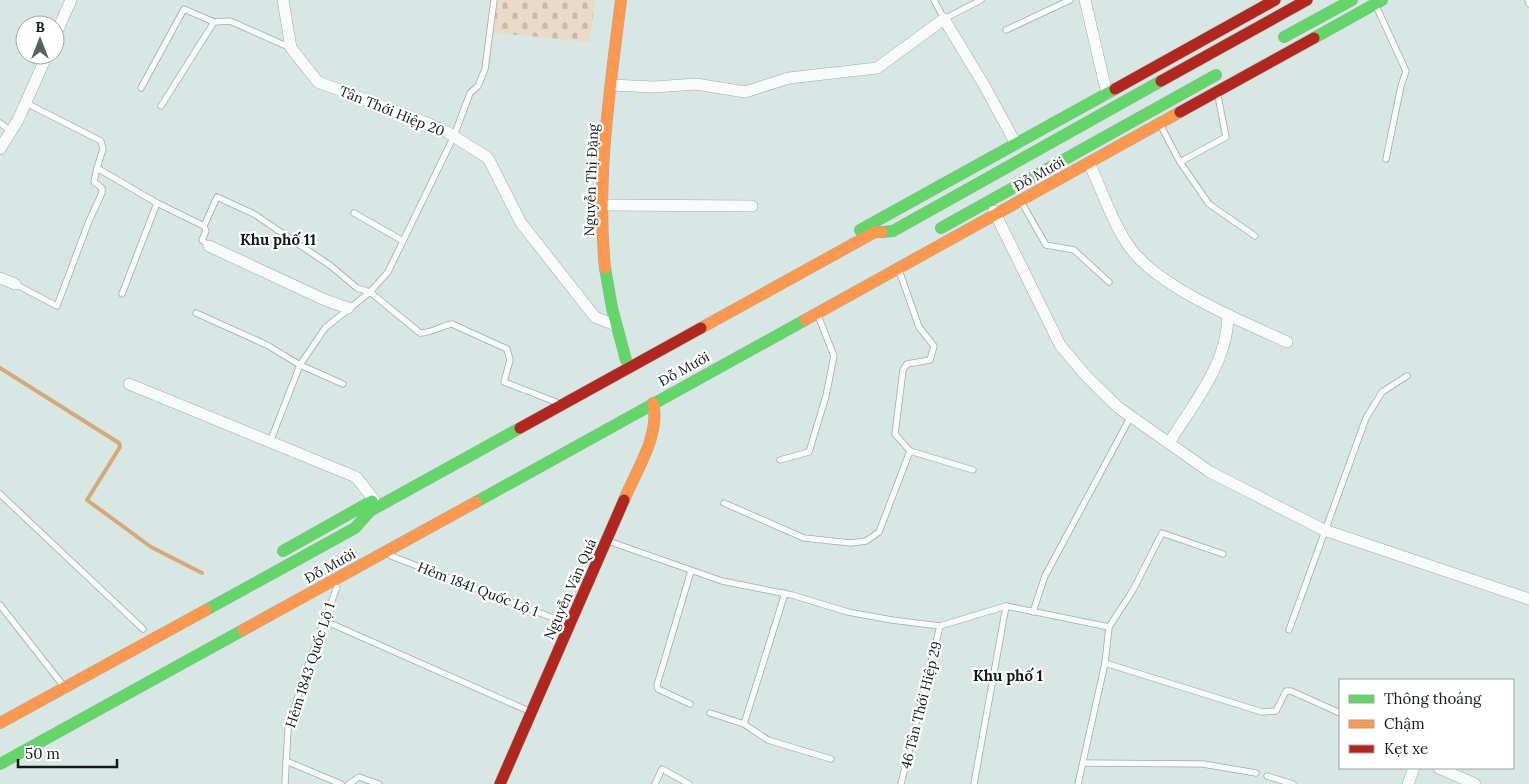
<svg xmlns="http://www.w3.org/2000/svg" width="1529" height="784" font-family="Lora,serif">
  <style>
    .cemetery { fill: url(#cemetery-stones) }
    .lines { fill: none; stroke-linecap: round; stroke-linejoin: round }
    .stream { stroke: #d9a877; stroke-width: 4 }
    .lane-casing { stroke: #9faba9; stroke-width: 7 }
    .street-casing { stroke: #9faba9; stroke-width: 12 }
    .fast-casing { stroke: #9faba9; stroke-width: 12 }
    .slow-casing { stroke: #9faba9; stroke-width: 12 }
    .jam-casing { stroke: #9faba9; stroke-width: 12 }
    .lane { stroke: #f9fbfb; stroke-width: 5.5 }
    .street { stroke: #f9fbfb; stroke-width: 11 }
    .fast { stroke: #63d668; stroke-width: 11 }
    .slow { stroke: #ff974d; stroke-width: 11 }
    .jam { stroke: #b3261e; stroke-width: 11 }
    .labels { text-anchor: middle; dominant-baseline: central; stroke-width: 4.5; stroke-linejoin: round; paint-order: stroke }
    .street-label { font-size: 14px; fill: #111c1a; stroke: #fff }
    .neighbourhood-label { font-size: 15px; font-weight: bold; fill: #111c1a; stroke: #fff }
  </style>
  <defs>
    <pattern id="cemetery-stones" width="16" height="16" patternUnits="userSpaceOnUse" patternTransform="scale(1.25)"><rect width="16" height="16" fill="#eadac7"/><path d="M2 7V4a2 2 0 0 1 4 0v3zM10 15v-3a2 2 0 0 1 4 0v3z" fill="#c8baaa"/></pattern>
  </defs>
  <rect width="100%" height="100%" fill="#d7e7e4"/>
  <!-- cemetery -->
  <polygon class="cemetery" points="490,0 595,0 590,42 486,32"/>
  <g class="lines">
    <!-- stream -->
    <polyline class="stream" points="0,368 119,443 120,447 87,500 151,547 202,573"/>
    <!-- lane casing -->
    <g class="lane-casing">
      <g id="lane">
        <polyline points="934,0 944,19 981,0"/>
        <polyline points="1528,0 1529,4"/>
        <polyline points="1377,8 1406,71 1401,86 1386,159"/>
        <polyline points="1006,30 1070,0"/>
        <polyline points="141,88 184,9 214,22 230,21 291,48"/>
        <polyline points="26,103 101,141 103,149 97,168 157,203 204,226 206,231 202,240 209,246"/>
        <polyline points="161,106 214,22"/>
        <polyline points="0,123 11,131"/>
        <polyline points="1162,128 1180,162 1226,137 1218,96"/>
        <polyline points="1180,162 1209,204 1255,236"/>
        <polyline points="1023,205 1046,245 1074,250 1109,282"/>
        <polyline points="354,213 403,241"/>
        <path d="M204,226L217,197L254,214L331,266L357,288L370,292L420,333C432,333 440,326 452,324L507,349L510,360L504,382L556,402"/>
        <polyline points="15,284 57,306 89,221 102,193 102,188 94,182 97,168"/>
        <polyline points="122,294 157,203"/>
        <polyline points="196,313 267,345 300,365 343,384"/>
        <polyline points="270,442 300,365 325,328 370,292 388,272 454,136 470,93 478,86 485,69 494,0"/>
        <polyline points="910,451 973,470"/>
        <polyline points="780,460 809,452 826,396 834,356 819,318"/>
        <polyline points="0,494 143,629"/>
        <polyline points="724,503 804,538 851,543 866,541 879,532 910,451 895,434 903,370 907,364 930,360 934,346 919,327 900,273"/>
        <polyline points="608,541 722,581 792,595 848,612 892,620 940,626 1006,606"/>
        <polyline points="391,556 569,624"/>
        <polyline points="0,605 62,684"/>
        <polyline points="1033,612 1045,576 1131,416"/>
        <polyline points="325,621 531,712"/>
        <polyline points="1109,627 1133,590 1162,533 1223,554"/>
        <polyline points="1289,630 1366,418 1382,392 1407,376"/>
        <polyline points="1105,663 1262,712 1276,711 1286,691 1291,691 1340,713"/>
        <polyline points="690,704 658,689 657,685 691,571"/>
        <polyline points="710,713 744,724 768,740 831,759"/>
        <polyline points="744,724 785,593"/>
        <polyline points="286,761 341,784"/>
        <polyline points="1083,763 1203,764 1256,773"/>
        <polyline points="1267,776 1293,784"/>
        <polyline points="285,784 288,729 305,673 337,587"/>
        <polyline points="349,784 359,777 379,784"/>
        <polyline points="655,784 662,769 689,784"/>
        <polyline points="901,784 940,626"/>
        <polyline points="974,784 1006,606 1109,627 1105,663 1078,784"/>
      </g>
    </g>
    <!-- street casing -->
    <g class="street-casing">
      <g id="street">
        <polyline points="283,0 291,48 318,82 422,121 447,132 488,158 521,223 595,317 615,325"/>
        <polyline points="1085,0 1107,94"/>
        <polyline points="55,36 71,0"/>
        <polyline points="611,85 654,87 696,84 745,92 789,78 877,68 944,19 984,85 1016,144"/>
        <polyline points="0,149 18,120 47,55"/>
        <path d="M1089,163C1101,188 1114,227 1131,249C1161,289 1242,321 1287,342"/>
        <polyline points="603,205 752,206"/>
        <polyline points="994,211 1060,345 1087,377 1119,408 1210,472 1324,530 1529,599"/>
        <polyline points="209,246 325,300 348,308"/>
        <polyline points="0,278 15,284"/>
        <polyline points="129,384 356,477 374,500"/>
        <path d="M1169,443C1193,404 1228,363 1228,315"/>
        <polyline points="1439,768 1475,784"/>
        <polyline points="1408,784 1414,768"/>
      </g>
    </g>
    <!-- fast casing -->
    <g class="fast-casing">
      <g id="fast">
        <polyline points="1284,37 1352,0"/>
        <polyline points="1314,38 1382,0"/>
        <polyline points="941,228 1216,75"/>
        <polyline points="860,230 1115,89"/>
        <polyline points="882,232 893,231 1161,81"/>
        <polyline points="605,268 612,308 626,360"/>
        <polyline points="476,502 805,320"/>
        <polyline points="283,551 372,501"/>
        <polyline points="206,610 355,528 370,511 520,428"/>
        <polyline points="0,764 243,630"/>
      </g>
    </g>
    <!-- slow casing -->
    <g class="slow-casing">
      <g id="slow">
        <path d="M605,268C596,178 610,89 621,0"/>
        <polyline points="805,320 1180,112"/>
        <polyline points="701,328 875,232 882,232"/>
        <path d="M624,500C636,471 661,434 653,403"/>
        <polyline points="243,630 476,502"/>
        <polyline points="0,723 206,610"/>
      </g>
    </g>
    <!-- jam casing -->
    <g class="jam-casing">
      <g id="jam">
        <polyline points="1161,81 1307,0"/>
        <polyline points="1115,89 1275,0"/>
        <polyline points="1180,112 1314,38"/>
        <polyline points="520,428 701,328"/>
        <polyline points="500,784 624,500"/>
      </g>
    </g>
    <!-- lane -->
    <use href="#lane" class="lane"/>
    <!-- street -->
    <use href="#street" class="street"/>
    <!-- fast -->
    <use href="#fast" class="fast"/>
    <!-- slow -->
    <use href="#slow" class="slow"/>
    <!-- jam -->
    <use href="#jam" class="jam"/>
  </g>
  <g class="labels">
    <!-- street labels -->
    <g class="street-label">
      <text transform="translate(392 111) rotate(22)">Tân Thới Hiệp 20</text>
      <text transform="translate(1039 174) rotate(-29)">Đỗ Mười</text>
      <text transform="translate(591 180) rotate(-88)">Nguyễn Thị Đặng</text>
      <text transform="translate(684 369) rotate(-29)">Đỗ Mười</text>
      <text transform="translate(330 566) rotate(-29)">Đỗ Mười</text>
      <text transform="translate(478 589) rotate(21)">Hẻm 1841 Quốc Lộ 1</text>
      <text transform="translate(570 589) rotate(-66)">Nguyễn Văn Quá</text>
      <text transform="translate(310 665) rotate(-72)">Hẻm 1843 Quốc Lộ 1</text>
      <text transform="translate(921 705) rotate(-76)">46 Tân Thới Hiệp 29</text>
    </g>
    <!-- neighbourhood labels -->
    <g class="neighbourhood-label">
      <text x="278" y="239">Khu phố 11</text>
      <text x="1008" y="675">Khu phố 1</text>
    </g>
  </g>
  <!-- legend -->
  <rect x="1339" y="679" width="175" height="90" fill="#ffffff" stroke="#a0a4a3"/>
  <rect x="1349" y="695" width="25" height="8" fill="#63d668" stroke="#a0a4a3"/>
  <text x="1384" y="704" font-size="15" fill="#111c1a">Thông thoáng</text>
  <rect x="1349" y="720" width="25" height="8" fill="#ff974d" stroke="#a0a4a3"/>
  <text x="1384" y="729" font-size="15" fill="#111c1a">Chậm</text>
  <rect x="1349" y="745" width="25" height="8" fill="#b3261e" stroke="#a0a4a3"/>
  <text x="1384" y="754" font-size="15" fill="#111c1a">Kẹt xe</text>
  <!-- north arrow -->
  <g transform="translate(40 40)"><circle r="24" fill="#ffffff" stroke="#a0a4a3"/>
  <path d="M0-4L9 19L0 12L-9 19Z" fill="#566361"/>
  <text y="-8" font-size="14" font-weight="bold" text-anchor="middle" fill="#111c1a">B</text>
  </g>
  <!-- scale -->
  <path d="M18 759v8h99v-8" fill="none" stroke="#111c1a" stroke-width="2.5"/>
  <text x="25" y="759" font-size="15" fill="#111c1a" stroke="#ffffff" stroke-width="4" paint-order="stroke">50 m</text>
</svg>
